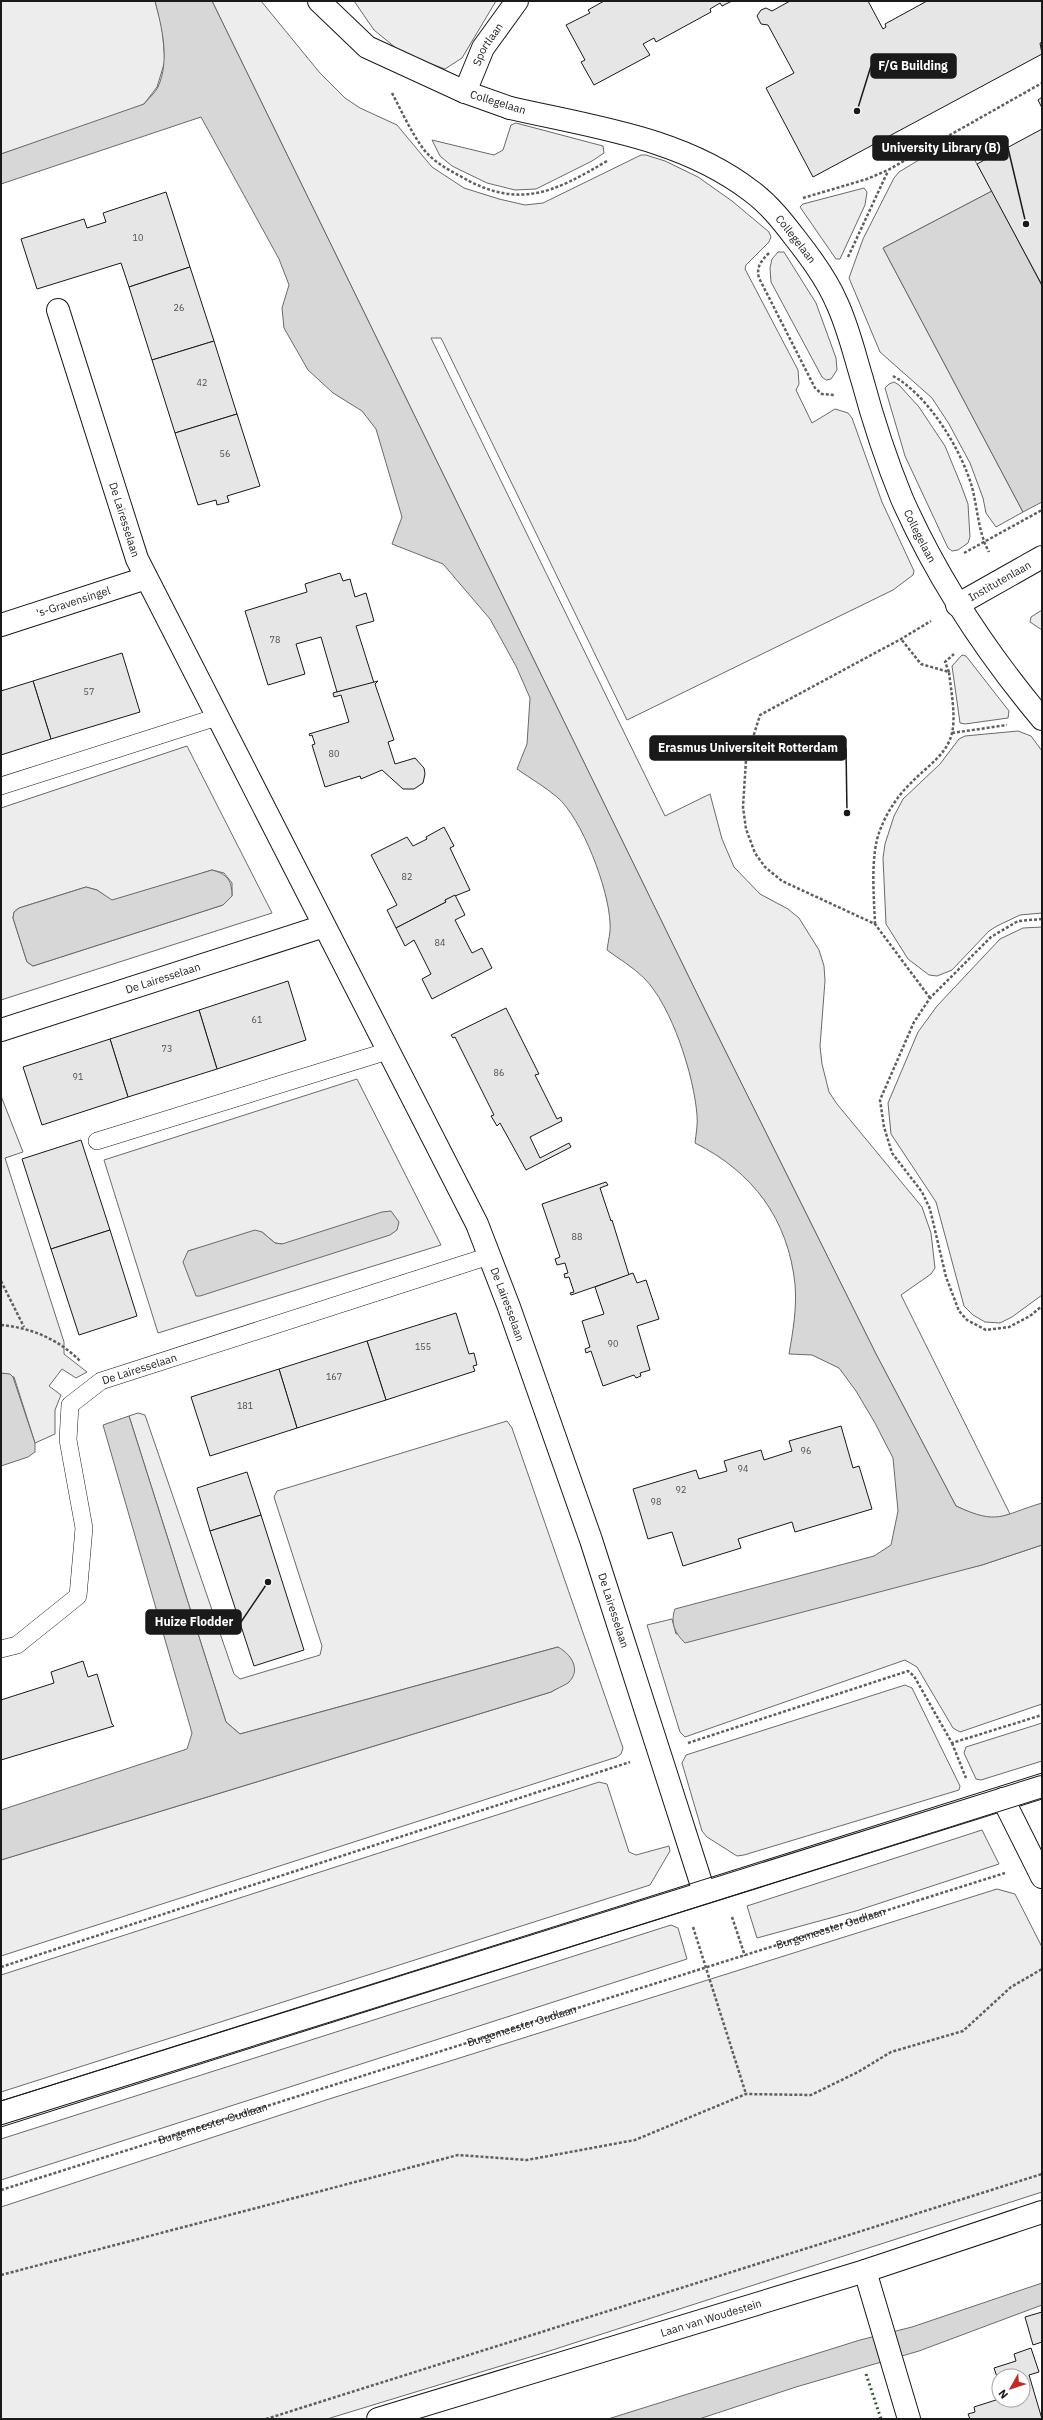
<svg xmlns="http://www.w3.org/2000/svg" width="1043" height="2420" font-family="'IBM Plex Sans',sans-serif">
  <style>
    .built { fill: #ededed; stroke: #6a6a6a; fill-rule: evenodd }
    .water { fill: #d7d7d7; stroke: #6a6a6a }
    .building { fill: #e6e6e6; stroke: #1a1a1a }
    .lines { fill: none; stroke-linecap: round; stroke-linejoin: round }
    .service-casing { stroke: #1a1a1a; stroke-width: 18 }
    .pedestrian-casing { stroke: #1a1a1a; stroke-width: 24 }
    .minor-casing { stroke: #1a1a1a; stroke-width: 24 }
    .path { stroke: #5f5f5f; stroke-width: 2.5; stroke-dasharray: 3 2; stroke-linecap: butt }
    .service { stroke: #fff; stroke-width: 17 }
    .pedestrian { stroke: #fff; stroke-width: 22 }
    .minor { stroke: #fff; stroke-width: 22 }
    .tram { stroke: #1a1a1a; stroke-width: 1 }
    .hedge { stroke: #2b5a34; stroke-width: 3; stroke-dasharray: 2 3; stroke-linecap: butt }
    .labels { text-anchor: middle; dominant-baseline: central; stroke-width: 3; stroke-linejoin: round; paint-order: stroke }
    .number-label { font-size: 9px; fill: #4d4d4d }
    .street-label { font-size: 11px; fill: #1a1a1a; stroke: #fff }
    .leader { fill: none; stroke: #1a1a1a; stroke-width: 1.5 }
    .callout-dot { fill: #1a1a1a; stroke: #fff; stroke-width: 1.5 }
    .callout { fill: #1a1a1a; stroke: #1a1a1a; stroke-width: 1.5 }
    .callout-label { font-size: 12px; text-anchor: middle; font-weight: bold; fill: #fff }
  </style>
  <rect width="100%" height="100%" fill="#fff"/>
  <!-- built -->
  <g class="built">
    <polygon points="1,1 155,1 162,27 165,61 157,87 144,104 123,114 1,154"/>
    <polygon points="212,1 261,1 320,73 345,98 360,108 397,125 432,167 464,188 499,199 525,205 543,203 641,155 646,155 665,161 698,177 732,201 769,232 771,237 769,242 746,265 745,269 798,370 799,384 796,390 812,423 835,409 848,413 852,418 882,502 914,571 913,575 893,590 627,720 441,338 431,338 665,816 710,794 722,839 734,867 760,894 788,909 799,918 819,950 824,966 825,981 820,1046 822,1064 829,1092 837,1104 922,1207 931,1233 935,1268 931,1274 901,1295 1010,1514 996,1519 980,1517 956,1506 876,1354 704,1008"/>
    <polygon points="354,1 496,1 462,58 445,69 402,53 374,30"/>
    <polygon points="516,123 603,146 604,153 592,161 536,189 515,190 487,183 452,166 440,156 432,140 494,155 503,150 511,125"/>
    <polygon points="962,137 992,191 883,248 1023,512 996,527 986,513 983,498 970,463 949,424 932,398 880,352 849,278 863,239 894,178 899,172 955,138"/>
    <polygon points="864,188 867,192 865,205 840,259 836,259 800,207 803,204"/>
    <polygon points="778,252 784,252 816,303 836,358 837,370 831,379 826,380 822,377 771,282 770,268 772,259"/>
    <polygon points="894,382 899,385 919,407 945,446 961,485 968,504 970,537 968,543 958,550 952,551 948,548 905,456 885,388 889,384"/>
    <polygon points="1042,610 1042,630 1030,622 1031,617"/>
    <polygon points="962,655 966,656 1009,711 1008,718 965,724 960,723 952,666"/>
    <polygon points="1018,731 1031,736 1042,751 1042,913 1020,915 997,926 989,931 952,970 937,976 929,975 908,959 886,924 883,858 885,844 894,816 903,799 940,764 959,739 965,736"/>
    <path d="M187,746L272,913L1,1000V808ZM212,870L224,873L232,883V896L223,905L33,966L27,962L13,918L14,912L19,908L86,887L97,890L112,901Z"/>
    <polygon points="1042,927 1042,1295 1012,1317 1000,1323 985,1322 973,1315 964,1306 936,1202 891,1134 888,1103 918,1032 937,1006 1000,939 1023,928"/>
    <path d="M357,1079L441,1245L158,1333L104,1160ZM262,1232L275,1243L282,1244L188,1251Z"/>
    <polygon points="1,1096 23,1152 5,1158 64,1342 64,1354 87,1372 76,1378 62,1369 49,1386 61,1395 55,1410 55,1434 35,1443 14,1377 1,1373"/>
    <polygon points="138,1413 145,1415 234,1674 240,1679 320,1655 322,1646 274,1497 277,1491 507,1421 512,1428 623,1748 621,1754 617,1757 1,1956 1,1860 551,1692 568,1682 558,1647 240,1734 226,1722 129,1416"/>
    <polygon points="1042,1545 1042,1704 960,1732 953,1728 917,1667 905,1660 685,1737 680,1732 647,1625 672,1619 676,1634 982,1565"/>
    <polygon points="905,1685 912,1688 960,1786 959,1790 744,1855 737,1856 707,1837 702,1831 682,1763 686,1755"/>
    <polygon points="1042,1723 1042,1761 981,1780 976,1779 964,1753 966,1747"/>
    <polygon points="599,1782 607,1784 629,1852 636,1855 669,1846 670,1851 650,1885 1,2092 1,1975"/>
    <polygon points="982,1830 999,1864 856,1911 757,1938 747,1906"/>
    <polygon points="997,1889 1015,1894 1042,1947 1042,2192 540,2354 327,2419 1,2419 1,2207 326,2100"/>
    <polygon points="671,1925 678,1928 687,1959 1,2180 1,2139"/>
  </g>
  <!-- water -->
  <g class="water">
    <path d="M155,1H212L704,1008L876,1354L956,1506C999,1526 1001,1515 1042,1503V1545L982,1565L685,1643C675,1633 670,1623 675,1609L874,1556L891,1545L898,1511L893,1458L875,1423L856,1391L839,1368L812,1355L789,1354C793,1331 797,1308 795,1284C788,1219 753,1172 695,1143C696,1134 698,1124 697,1115C694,1076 672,1006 644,978C633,967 619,959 607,950C608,942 611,931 610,923C609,890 582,818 557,797C545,787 530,778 517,769L527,744L530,698L516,666L490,619L443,564L392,544L402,517L376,429L362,411L333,393L308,370L284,328L282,308L289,285L279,259L201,117L1,184V154L144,104C148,99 155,93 158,87C170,60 162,28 155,1Z"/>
    <polygon points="992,191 1042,286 1042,502 1023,512 883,248"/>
    <path d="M212,870C227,874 232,880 232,896L223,905L33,966L27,962L13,918L14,912L19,908L86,887L97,890L112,900Z"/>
    <polygon points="391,1211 399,1222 397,1230 390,1235 200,1296 196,1296 183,1262 188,1251 255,1230 262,1232 275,1243 282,1244 382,1212"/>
    <polygon points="1,1373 10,1374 13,1377 35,1443 35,1452 28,1457 1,1466"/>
    <path d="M129,1416L226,1722L240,1734L558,1647C571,1654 582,1670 568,1683C563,1686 556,1689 551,1692L1,1860V1810L187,1749L192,1733L103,1425Z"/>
    <polygon points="1042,2283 1042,2305 919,2351 796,2387 699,2419 608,2419 860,2340 912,2327"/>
  </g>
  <!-- building -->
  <g class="building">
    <polygon points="604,1 732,1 722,6 720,3 710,9 711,12 656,42 654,38 643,44 650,55 594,85 581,62 585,60 566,25 590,13 588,10"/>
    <polygon points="790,1 868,1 883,29 886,27 885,24 927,1 1042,1 1042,42 1040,43 1042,54 813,177 766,88 794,73 768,25 761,24 757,16 761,10 766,8 772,11"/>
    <polygon points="1042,97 1042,108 1038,100"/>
    <polygon points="1042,129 1042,285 977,164"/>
    <polygon points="166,192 190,267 129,287 121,263 37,289 21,239 84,219 87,228 106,222 103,213"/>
    <polygon points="190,267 214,341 152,360 129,287"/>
    <polygon points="214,341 237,414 175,433 152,360"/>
    <polygon points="237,414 260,486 227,496 229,502 217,505 216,500 198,505 175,433"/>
    <polygon points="340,573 343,581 350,579 355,597 366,593 374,621 356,626 374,683 337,692 321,637 296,644 305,674 268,685 245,611 307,592 305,584"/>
    <polygon points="122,653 140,712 51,739 33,681"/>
    <polygon points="33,681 51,739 1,755 1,691"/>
    <polygon points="378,681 375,684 394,740 388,742 395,764 415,758 424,768 425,774 423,783 414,789 403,789 382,770 361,779 360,776 325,787 312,745 315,744 312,735 310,736 309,734 349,722 341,695 334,697 333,693"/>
    <polygon points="444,827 454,846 450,848 470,890 445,900 446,902 396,928 387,910 397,905 371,855 407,837 413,846 427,839 426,837"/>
    <polygon points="455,895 465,915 455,920 472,953 482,948 492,968 432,999 422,979 431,974 414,940 405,946 396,928 446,902 445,900"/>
    <polygon points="288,981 306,1040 217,1069 199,1010"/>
    <polygon points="506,1008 539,1074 535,1075 557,1119 561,1117 562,1121 530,1137 540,1158 569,1143 571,1147 526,1170 500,1123 497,1126 491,1116 494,1115 455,1037 453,1038 451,1035"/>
    <polygon points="199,1010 217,1069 128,1097 110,1039"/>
    <polygon points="110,1039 128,1097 42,1125 23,1067"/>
    <polygon points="81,1140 110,1230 51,1249 22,1159"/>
    <polygon points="606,1182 608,1185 600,1188 611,1221 612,1220 629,1275 571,1295 570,1293 574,1292 569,1277 565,1278 564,1274 568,1273 565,1263 557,1265 555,1259 560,1257 542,1204"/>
    <polygon points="110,1230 137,1316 79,1335 51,1249"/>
    <polygon points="633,1273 637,1283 646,1280 659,1319 637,1326 650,1370 640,1373 641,1376 636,1378 634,1375 603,1386 591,1351 586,1353 585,1349 590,1347 582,1321 604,1314 595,1287"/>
    <polygon points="456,1313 469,1354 474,1353 477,1365 473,1366 475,1371 386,1400 367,1341"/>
    <polygon points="367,1341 386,1400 297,1428 279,1369"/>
    <polygon points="279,1369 297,1428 210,1456 191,1397"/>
    <polygon points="841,1426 853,1468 859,1466 872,1509 795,1532 792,1522 738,1539 741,1548 683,1566 672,1532 648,1539 633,1489 696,1470 699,1479 727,1471 724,1461 761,1450 764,1460 792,1451 789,1441"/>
    <polygon points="247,1472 261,1515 210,1531 197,1488"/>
    <polygon points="261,1515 304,1650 254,1666 210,1531"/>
    <polygon points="83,1661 88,1677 97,1674 112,1724 114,1726 1,1760 1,1700 54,1683 51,1672"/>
    <polygon points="1042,2312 1042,2342 1033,2345 1025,2317"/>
    <polygon points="1031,2348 1039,2372 1029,2375 1042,2419 970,2419 968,2414 975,2412 974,2407 999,2399 1023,2400 1023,2376 999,2376 999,2383 994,2368 1016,2361 1014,2354"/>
  </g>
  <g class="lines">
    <!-- service casing -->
    <g class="service-casing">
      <g id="service">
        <polyline points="1,786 217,717"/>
        <polyline points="97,1141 388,1051"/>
        <path id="s2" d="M1,1649L17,1645L78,1596L84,1528L68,1440L70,1405L101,1381L489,1256"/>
      </g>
    </g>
    <!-- pedestrian casing -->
    <g class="pedestrian-casing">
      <g id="pedestrian">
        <path id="s3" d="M510,108C593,127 682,138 751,191C769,204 783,222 796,239C811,258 826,278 836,301C848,326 854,353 862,379C873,420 886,460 902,499C938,580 985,651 1042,719"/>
        <path id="s4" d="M957,605L1042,557"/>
      </g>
    </g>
    <!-- minor casing -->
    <g class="minor-casing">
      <g id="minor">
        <polyline points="319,1 367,47 465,92 510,108"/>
        <path id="s5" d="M465,92L483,48L517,1"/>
        <path id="s6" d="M58,310L137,559L477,1224L509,1307L591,1540L704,1892"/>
        <path id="s7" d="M1,625L146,578"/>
        <path id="s8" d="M1,1030L324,926"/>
        <polyline points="1003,1799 1042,1877"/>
        <polyline points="1,2113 1042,1787"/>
        <polyline points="865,2271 909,2419"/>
        <path id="s9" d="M378,2419L865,2271L1042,2212"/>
      </g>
    </g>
    <!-- path -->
    <g class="path">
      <path d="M392,93C401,110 409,128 420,144C429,159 445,168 460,176C518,210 553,193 607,161"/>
      <polyline points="803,198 867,179 888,170 1042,83"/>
      <path d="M769,253C761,261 756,267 759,278L815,388L822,394L834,395"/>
      <polyline points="848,257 888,171"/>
      <path d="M893,376C928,395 961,449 972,487C978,510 978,532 989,552"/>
      <polyline points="964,553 1042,510"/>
      <polyline points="949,672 945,662 954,654"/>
      <polyline points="952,733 1007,725"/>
      <polyline points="1042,919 1018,921 991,937 930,998 914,1022 880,1100 884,1127 892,1153 922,1192 930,1209 946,1277 959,1311 967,1320 986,1330 1009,1327 1030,1316 1042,1306"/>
      <path d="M875,924C874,897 870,855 880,830C887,812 898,795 912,782C926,767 947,755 952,733C956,715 951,691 949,672L921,664L901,639"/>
      <polyline points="930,998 875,924 782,881 765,867 755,853 746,829 743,807 746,760 760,715 901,639 931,621"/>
      <polyline points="1,1281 24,1327"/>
      <path d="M1,1325C32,1328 58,1339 80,1361"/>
      <polyline points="688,1743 908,1671 914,1676 952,1743 1042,1715"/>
      <polyline points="952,1743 966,1778"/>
      <polyline points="732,1917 745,1956"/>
      <polyline points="693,1927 746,2094"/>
      <polyline points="1,1967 630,1762"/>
      <path id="s1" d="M1,2190L1005,1873"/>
      <polyline points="1,2275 458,2155 527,2160 635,2140 746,2094 811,2095 858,2072 891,2052 963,2031 1011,1987 1042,1969"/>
      <polyline points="266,2419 1042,2174"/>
    </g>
    <!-- service -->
    <use href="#service" class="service"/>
    <!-- pedestrian -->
    <use href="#pedestrian" class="pedestrian"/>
    <!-- minor -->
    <use href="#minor" class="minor"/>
    <!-- tram -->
    <g class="tram">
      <polyline points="1,2101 1042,1773"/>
      <polyline points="1,2127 1042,1798"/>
    </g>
    <!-- hedge -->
    <polyline class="hedge" points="866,2374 881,2419"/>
  </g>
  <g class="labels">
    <!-- number labels -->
    <g class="number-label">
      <text x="138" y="237">10</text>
      <text x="179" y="307">26</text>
      <text x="202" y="382">42</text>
      <text x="225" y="453">56</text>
      <text x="275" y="639">78</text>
      <text x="89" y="691">57</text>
      <text x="334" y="753">80</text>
      <text x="407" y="876">82</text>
      <text x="440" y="942">84</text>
      <text x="257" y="1019">61</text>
      <text x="167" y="1048">73</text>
      <text x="499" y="1072">86</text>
      <text x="78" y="1076">91</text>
      <text x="577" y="1236">88</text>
      <text x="613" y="1343">90</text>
      <text x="423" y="1346">155</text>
      <text x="334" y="1376">167</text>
      <text x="245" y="1405">181</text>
      <text x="806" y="1450">96</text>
      <text x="743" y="1468">94</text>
      <text x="681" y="1489">92</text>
      <text x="656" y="1501">98</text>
    </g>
    <!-- street labels -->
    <g class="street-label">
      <text stroke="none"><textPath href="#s5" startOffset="53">Sportlaan</textPath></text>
      <text transform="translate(498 102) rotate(17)">Collegelaan</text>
      <text stroke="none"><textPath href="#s3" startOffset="323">Collegelaan</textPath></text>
      <text stroke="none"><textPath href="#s6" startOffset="220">De Lairesselaan</textPath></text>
      <text stroke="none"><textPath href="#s3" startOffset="647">Collegelaan</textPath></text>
      <text stroke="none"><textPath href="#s4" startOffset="49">Institutenlaan</textPath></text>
      <text stroke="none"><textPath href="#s7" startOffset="76">'s-Gravensingel</textPath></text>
      <text stroke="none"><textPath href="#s8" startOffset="170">De Lairesselaan</textPath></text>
      <text stroke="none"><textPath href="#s6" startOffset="1094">De Lairesselaan</textPath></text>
      <text stroke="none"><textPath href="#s2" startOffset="367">De Lairesselaan</textPath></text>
      <text stroke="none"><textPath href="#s6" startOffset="1418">De Lairesselaan</textPath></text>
      <text stroke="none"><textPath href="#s1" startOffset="870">Burgemeester Oudlaan</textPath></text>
      <text stroke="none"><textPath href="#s1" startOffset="546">Burgemeester Oudlaan</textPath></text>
      <text stroke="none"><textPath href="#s1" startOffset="222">Burgemeester Oudlaan</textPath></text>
      <text stroke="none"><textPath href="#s9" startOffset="348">Laan van Woudestein</textPath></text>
    </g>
  </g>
  <!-- callouts -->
  <path class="leader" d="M857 111L871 66M1026 224L1008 148M847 813L846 748M268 1582L241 1622"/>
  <g class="callout-dot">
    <circle cx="857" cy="111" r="4"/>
    <circle cx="1026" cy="224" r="4"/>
    <circle cx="847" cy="813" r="4"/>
    <circle cx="268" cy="1582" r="4"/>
  </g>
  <g class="callout">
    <rect x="871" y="54" width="85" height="24" rx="4"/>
    <rect x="873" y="136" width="135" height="24" rx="4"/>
    <rect x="650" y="736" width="196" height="24" rx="4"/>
    <rect x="146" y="1610" width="95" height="24" rx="4"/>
  </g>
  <g class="callout-label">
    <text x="913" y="70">F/G Building</text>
    <text x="941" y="152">University Library (B)</text>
    <text x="748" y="752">Erasmus Universiteit Rotterdam</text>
    <text x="194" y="1626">Huize Flodder</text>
  </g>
  <!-- border -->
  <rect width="1043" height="2420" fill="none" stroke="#1a1a1a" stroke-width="4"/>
  <!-- north arrow -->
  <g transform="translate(1011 2388) rotate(231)"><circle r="19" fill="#ffffff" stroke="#a3a3a3"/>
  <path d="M0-3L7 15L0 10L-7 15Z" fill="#c62828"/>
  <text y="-6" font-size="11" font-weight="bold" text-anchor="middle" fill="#1a1a1a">N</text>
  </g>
</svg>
